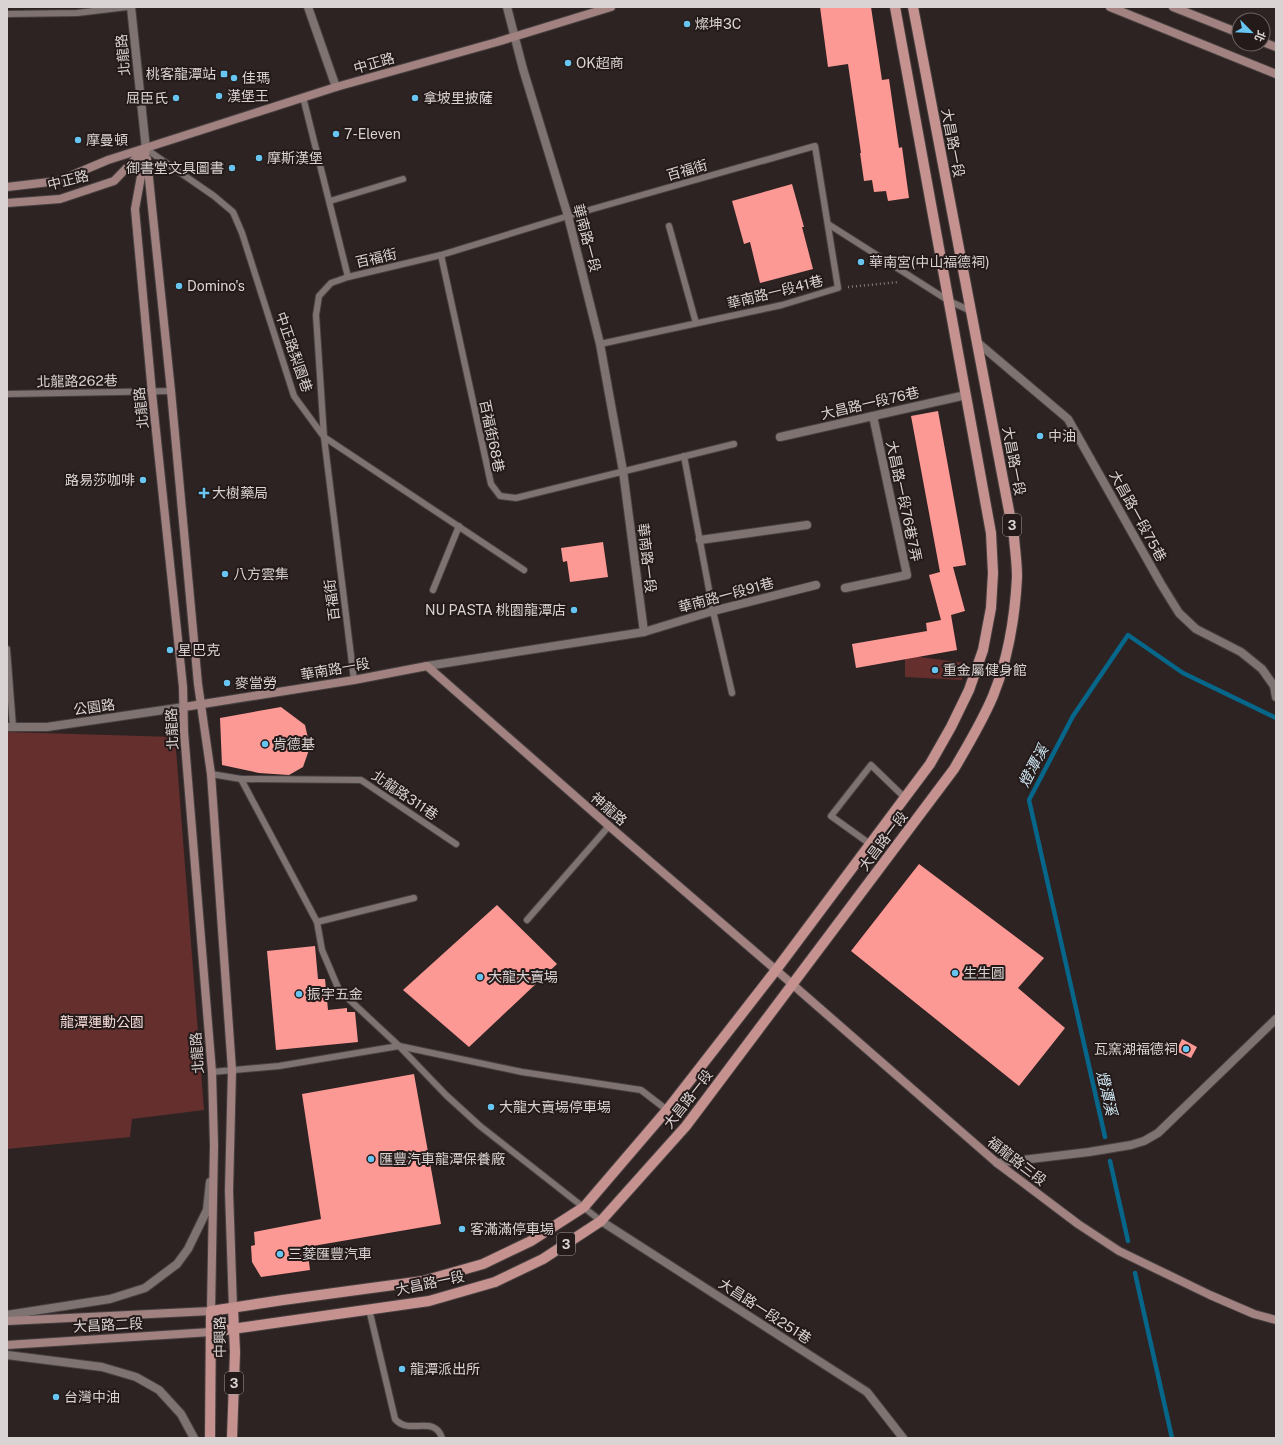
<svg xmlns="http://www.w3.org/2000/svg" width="1283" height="1445" font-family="'Public Sans','Noto Sans TC',sans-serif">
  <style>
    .green { fill: #652f2e }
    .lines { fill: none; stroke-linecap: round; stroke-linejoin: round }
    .stream { stroke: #06678b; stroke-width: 4.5 }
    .building { fill: #fd9995 }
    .lane-casing { stroke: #484040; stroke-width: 8 }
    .street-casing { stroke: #484040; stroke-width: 10 }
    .secondary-casing { stroke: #484040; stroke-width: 10 }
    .primary-casing { stroke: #484040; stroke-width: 12 }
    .path { stroke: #857c7c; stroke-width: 2.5; stroke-dasharray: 1 3; stroke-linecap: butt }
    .lane { stroke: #7f7372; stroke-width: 6 }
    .street { stroke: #7f7372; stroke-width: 8 }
    .secondary { stroke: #a28280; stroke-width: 8 }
    .primary { stroke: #c5928f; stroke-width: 10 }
    .poi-dot { fill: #68c4f0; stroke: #231a19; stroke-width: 1.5 }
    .labels { text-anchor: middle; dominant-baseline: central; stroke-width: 4; stroke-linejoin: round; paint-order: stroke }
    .shield { fill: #231a19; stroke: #a39c9b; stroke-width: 1 }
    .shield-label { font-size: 13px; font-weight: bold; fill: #dad3d3 }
    .poi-label { font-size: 14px; fill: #dad3d3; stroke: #231a19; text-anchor: start }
    .street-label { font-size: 14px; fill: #dad3d3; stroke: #231a19 }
    .park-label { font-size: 14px; fill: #f5dad8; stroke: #231a19 }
    .water-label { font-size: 15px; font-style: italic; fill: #cfe7f3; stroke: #231a19 }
  </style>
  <rect width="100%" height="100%" fill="#2d2323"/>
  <!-- green -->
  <g class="green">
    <polygon points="905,655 965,663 962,680 905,677"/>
    <polygon points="7,732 175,737 204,1110 132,1119 130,1137 7,1149"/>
  </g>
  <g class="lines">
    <!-- stream -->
    <g class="stream">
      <polyline points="1105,1137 1029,800 1073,716 1128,635 1183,673 1276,718"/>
      <polyline points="1110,1161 1128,1241"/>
      <polyline points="1135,1273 1172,1438"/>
    </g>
  </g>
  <!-- building -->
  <g class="building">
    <polygon points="820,7 871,7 882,80 889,79 899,148 902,147 909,198 888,201 886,191 874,192 872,180 864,181 860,153 861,153 848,64 828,67"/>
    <polygon points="792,184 804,227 802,227 813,269 760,283 750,242 744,244 732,201"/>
    <polygon points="938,411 966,565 953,567 965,611 951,615 957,650 856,668 852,644 927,631 926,623 941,620 929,575 940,572 911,416"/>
    <polygon points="603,542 608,577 570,582 567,561 563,562 561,548"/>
    <polygon points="281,707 305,725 310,747 303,767 289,775 259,773 222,765 220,718"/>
    <polygon points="919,864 1044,958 1018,988 1065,1028 1019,1086 851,951"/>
    <polygon points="497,905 557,964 469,1047 403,990"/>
    <polygon points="315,946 318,979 325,979 328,1010 347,1008 347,1012 355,1012 358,1042 276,1050 267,951"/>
    <polygon points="1182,1039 1197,1047 1191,1058 1176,1051"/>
    <polygon points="414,1074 441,1224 307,1247 310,1270 261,1277 252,1262 251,1246 255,1245 254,1232 321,1219 302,1094"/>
  </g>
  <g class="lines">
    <!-- lane casing -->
    <g class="lane-casing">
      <g id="lane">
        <polyline points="7,14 77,13 127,7"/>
        <polyline points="303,97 348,277"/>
        <polyline points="146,149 214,196 233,212 242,233 294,396 324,437 524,570"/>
        <polyline points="330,201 403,179"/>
        <polyline points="828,224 949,301 971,311"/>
        <polyline points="669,226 696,323"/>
        <polyline points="441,255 491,484 500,496 516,498 734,444"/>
        <polyline points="7,394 171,391"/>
        <polyline points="684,456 713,611 732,693"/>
        <polyline points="433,590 459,526"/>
        <polyline points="7,649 13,727"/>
        <polyline points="354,680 324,437 316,315 319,296 331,283 348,277 441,255 568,216 815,146 838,288 782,305 600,344"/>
        <polyline points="211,774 241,779 361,780 456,844"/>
        <polyline points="241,779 317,922 322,950 339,990 399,1046 446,1095 480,1126 601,1221"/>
        <polyline points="870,844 831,816 871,765 904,797"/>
        <polyline points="527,920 609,826"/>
        <polyline points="317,922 414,898"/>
        <polyline points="212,1072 279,1066 399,1046 522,1072 641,1090 667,1110"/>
        <path d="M369,1309L395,1419C409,1436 434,1414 442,1438"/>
      </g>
    </g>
    <!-- street casing -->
    <g class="street-casing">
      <g id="street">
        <polyline points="131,7 146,149"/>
        <polyline points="308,7 336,87"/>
        <polyline points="507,7 523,69 568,216 600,344 623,471 644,632"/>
        <polyline points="977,342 1068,419 1161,584 1179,613 1196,629 1241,652 1262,669 1274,686 1276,697"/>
        <polyline points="780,437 966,395"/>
        <polyline points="700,540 807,525"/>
        <polyline points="845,588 907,575 873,416"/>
        <polyline points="427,666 644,632 713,611 816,585"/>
        <polyline points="7,727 47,727 184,707"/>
        <polyline points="997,1163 1089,1152 1131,1145 1144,1141 1158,1133 1276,1019"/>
        <polyline points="601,1221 867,1392 903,1438"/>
        <polyline points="7,1315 110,1299 145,1288 177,1264 188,1249 207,1210 210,1182"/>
        <polyline points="7,1355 102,1367 136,1377 159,1390 181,1414 194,1438"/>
      </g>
    </g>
    <!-- secondary casing -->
    <g class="secondary-casing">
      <g id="secondary">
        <polyline points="1110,7 1276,74"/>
        <polyline points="1173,7 1239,33"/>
        <polyline points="1263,42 1276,47"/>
        <polyline points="147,159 171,391 198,684 211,774 232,1070 229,1191 233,1308"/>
        <polyline points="7,187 58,181 108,160 336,87 497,42 611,7"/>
        <polyline points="7,203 60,199 114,181 144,150"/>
        <polyline points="184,707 354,680 427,666 609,826 776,970 997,1163 1078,1224 1119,1251 1210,1295 1254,1314 1276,1320"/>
        <polyline points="7,1321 211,1311 214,1145 212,1072 184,732 183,687 152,393 135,209 146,149"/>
        <polyline points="7,1345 211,1332"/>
      </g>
    </g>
    <!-- primary casing -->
    <g class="primary-casing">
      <g id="primary">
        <path d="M211,1332L429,1301L495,1282L543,1259L601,1221L686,1126L954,769C968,745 982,722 993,696C1008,659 1015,617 1017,577C1017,563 1015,550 1014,537L913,7"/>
        <polyline points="210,1438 211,1311 283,1300 423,1281 483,1264 531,1241 584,1207 667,1110 776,970 930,764 951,727 969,690 983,650 991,608 993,573 991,533 895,7"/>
        <polyline points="232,1438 235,1352 233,1308"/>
      </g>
    </g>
    <!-- path -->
    <polyline class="path" points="848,287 899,282"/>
    <!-- lane -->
    <use href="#lane" class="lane"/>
    <!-- street -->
    <use href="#street" class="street"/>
    <!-- secondary -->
    <use href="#secondary" class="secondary"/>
    <!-- primary -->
    <use href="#primary" class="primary"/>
  </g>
  <!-- markers -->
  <g class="poi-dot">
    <circle cx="687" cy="24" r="4"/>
    <circle cx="568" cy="63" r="4"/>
    <rect x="220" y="70" width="8" height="8" rx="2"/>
    <circle cx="234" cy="78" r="4"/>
    <circle cx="219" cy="96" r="4"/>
    <circle cx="176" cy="98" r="4"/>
    <circle cx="415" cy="98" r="4"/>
    <circle cx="336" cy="134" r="4"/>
    <circle cx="78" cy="140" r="4"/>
    <circle cx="259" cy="158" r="4"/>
    <circle cx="232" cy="168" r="4"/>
    <circle cx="861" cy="262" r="4"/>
    <circle cx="179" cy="286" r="4"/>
    <circle cx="1040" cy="436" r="4"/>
    <circle cx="143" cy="480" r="4"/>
    <path d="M202 487h4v4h4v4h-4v4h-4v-4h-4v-4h4z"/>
    <circle cx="225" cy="574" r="4"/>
    <circle cx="574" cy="610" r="4"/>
    <circle cx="170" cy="650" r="4"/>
    <circle cx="935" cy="670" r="4"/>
    <circle cx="227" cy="683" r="4"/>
    <circle cx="265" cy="744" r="4"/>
    <circle cx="955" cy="973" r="4"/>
    <circle cx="480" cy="977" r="4"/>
    <circle cx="299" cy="994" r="4"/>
    <circle cx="1186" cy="1049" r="4"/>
    <circle cx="491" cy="1107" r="4"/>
    <circle cx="371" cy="1159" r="4"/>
    <circle cx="462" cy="1229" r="4"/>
    <circle cx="280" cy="1254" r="4"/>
    <circle cx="402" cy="1369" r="4"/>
    <circle cx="56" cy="1397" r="4"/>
  </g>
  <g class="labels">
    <!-- shield labels -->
    <g class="shield">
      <rect x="1003" y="514" width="18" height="22" rx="3"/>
      <rect x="557" y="1233" width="18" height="22" rx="3"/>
      <rect x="225" y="1372" width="18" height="22" rx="3"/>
    </g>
    <g class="shield-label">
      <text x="1012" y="525">3</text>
      <text x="566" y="1244">3</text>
      <text x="234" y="1383">3</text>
    </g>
    <!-- poi labels -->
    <g class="poi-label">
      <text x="695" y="24">燦坤3C</text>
      <text x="576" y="63">OK超商</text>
      <text x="216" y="74" text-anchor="end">桃客龍潭站</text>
      <text x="242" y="78">佳瑪</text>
      <text x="227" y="96">漢堡王</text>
      <text x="168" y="98" text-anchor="end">屈臣氏</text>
      <text x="423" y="98">拿坡里披薩</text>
      <text x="344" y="134">7-Eleven</text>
      <text x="86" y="140">摩曼頓</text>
      <text x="267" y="158">摩斯漢堡</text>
      <text x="224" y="168" text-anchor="end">御書堂文具圖書</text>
      <text x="869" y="262">華南宮(中山福德祠)</text>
      <text x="187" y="286">Domino's</text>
      <text x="1048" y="436">中油</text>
      <text x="135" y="480" text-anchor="end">路易莎咖啡</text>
      <text x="212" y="493">大樹藥局</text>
      <text x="233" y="574">八方雲集</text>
      <text x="566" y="610" text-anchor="end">NU PASTA 桃園龍潭店</text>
      <text x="178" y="650">星巴克</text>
      <text x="943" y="670">重金屬健身館</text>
      <text x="235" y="683">麥當勞</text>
      <text x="273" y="744">肯德基</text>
      <text x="963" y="973">生生圓</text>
      <text x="488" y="977">大龍大賣場</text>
      <text x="307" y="994">振宇五金</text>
      <text x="1178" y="1049" text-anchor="end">瓦窯湖福德祠</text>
      <text x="499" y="1107">大龍大賣場停車場</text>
      <text x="379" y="1159">匯豐汽車龍潭保養廠</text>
      <text x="470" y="1229">客滿滿停車場</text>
      <text x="288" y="1254">三菱匯豐汽車</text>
      <text x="410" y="1369">龍潭派出所</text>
      <text x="64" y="1397">台灣中油</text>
    </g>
    <!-- street labels -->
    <g class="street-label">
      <text transform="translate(123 55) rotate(-95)">北龍路</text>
      <text transform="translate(374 63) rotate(-16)">中正路</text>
      <text transform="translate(953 143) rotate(79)">大昌路一段</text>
      <text transform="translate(687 170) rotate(-16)">百福街</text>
      <text transform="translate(68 180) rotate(-14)">中正路</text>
      <text transform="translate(587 238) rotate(75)">華南路一段</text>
      <text transform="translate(376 258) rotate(-13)">百福街</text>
      <text transform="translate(775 292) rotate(-14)">華南路一段41巷</text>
      <text transform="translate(294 352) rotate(71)">中正路梨園巷</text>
      <text transform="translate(77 381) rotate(-1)">北龍路262巷</text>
      <text transform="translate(870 403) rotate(-13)">大昌路一段76巷</text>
      <text transform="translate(141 408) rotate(-96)">北龍路</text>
      <text transform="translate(492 436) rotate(78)">百福街68巷</text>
      <text transform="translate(1014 461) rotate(79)">大昌路一段</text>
      <text transform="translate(904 501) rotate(78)">大昌路一段76巷7弄</text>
      <text transform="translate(1138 516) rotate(61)">大昌路一段75巷</text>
      <text transform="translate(647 558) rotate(83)">華南路一段</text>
      <text transform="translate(726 595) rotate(-15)">華南路一段91巷</text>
      <text transform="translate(332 600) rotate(-97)">百福街</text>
      <text transform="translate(335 669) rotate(-10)">華南路一段</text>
      <text transform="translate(94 707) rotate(-8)">公園路</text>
      <text transform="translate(172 729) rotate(-93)">北龍路</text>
      <text transform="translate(405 795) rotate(34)">北龍路311巷</text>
      <text transform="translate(609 809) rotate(41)">神龍路</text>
      <text transform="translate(883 841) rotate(-53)">大昌路一段</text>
      <text transform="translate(197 1053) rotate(-94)">北龍路</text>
      <text transform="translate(688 1099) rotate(-52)">大昌路一段</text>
      <text transform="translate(1017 1161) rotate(38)">福龍路三段</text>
      <text transform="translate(430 1283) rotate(-12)">大昌路一段</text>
      <text transform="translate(765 1311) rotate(33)">大昌路一段251巷</text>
      <text transform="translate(108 1325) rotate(-3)">大昌路二段</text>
      <text transform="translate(220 1337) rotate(-91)">中興路</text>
    </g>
    <!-- park labels -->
    <g class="park-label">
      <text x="102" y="1022">龍潭運動公園</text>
    </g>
    <!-- water labels -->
    <g class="water-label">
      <text transform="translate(1033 766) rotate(-62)">燈潭溪</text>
      <text transform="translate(1107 1093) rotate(77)">燈潭溪</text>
    </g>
  </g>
  <!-- border -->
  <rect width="1283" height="1445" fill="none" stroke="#dad3d3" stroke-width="16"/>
  <!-- north arrow -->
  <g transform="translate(1251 32) rotate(114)"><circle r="19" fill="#231a19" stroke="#6c6463"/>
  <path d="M0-3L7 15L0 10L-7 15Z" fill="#68c4f0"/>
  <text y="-6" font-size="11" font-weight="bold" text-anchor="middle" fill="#dad3d3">北</text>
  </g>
</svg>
